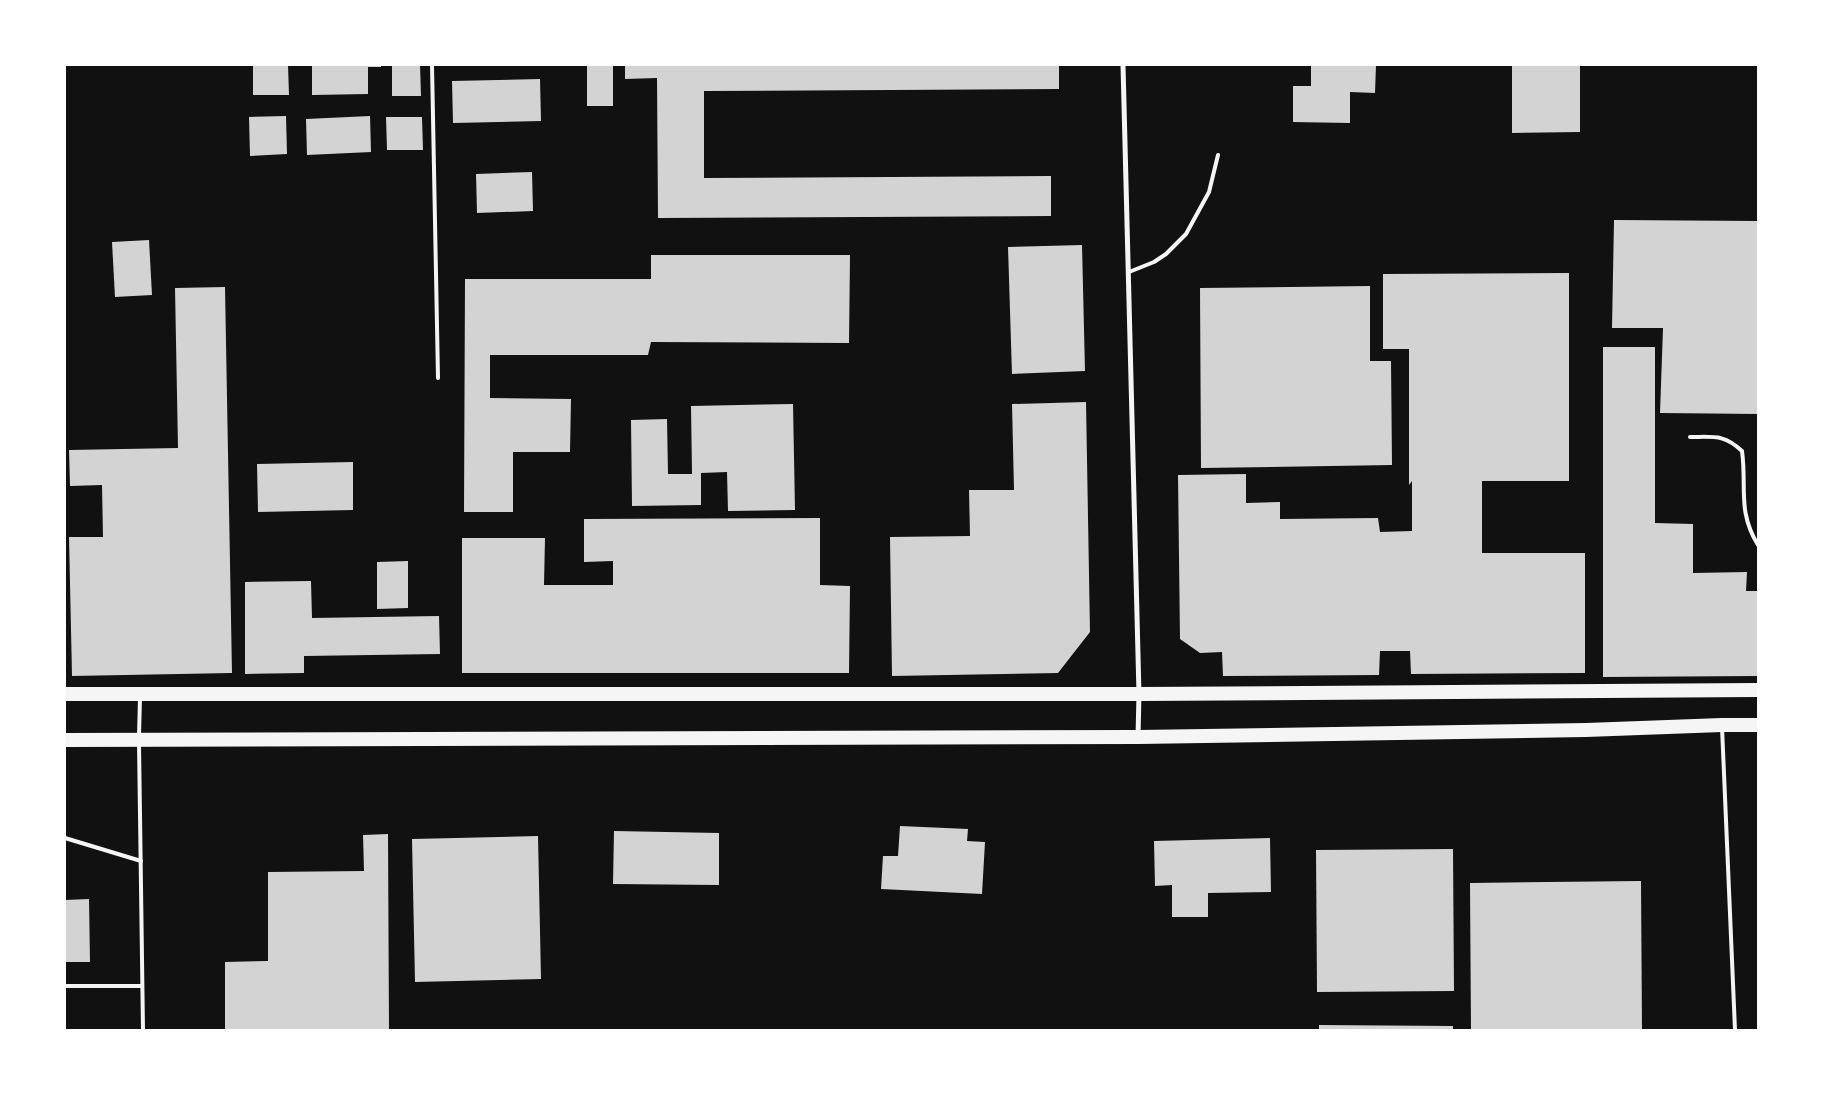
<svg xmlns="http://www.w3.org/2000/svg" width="1823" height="1095" font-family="'DM Sans',sans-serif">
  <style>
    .building { fill: #d3d3d3 }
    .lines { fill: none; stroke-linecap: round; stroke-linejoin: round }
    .service { stroke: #f5f5f5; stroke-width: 4 }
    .minor { stroke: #f5f5f5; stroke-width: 5 }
    .trunk { stroke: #f5f5f5; stroke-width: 14 }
  </style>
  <rect width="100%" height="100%" fill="#111"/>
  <!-- building -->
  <g class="building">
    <polygon points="253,65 288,65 289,95 253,95"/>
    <polygon points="312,65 381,65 381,67 368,67 368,94 312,95"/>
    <polygon points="392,65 420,65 421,96 392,96"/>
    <rect x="587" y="65" width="26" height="41"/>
    <polygon points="625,65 1059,65 1059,89 704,91 704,178 1051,176 1051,216 658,218 657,78 625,79"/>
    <polygon points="1311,65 1376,65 1375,93 1350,92 1350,123 1293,122 1293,86 1311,86"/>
    <polygon points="1512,65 1580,65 1580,132 1512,133"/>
    <polygon points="540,79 541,121 453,123 452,81"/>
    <polygon points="286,116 287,154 250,156 249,117"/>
    <polygon points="370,116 371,152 307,155 306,119"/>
    <polygon points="386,117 422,117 423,150 387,150"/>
    <polygon points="532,172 533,211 477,213 476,174"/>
    <polygon points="1614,220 1758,221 1758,414 1660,413 1663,328 1612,328"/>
    <polygon points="149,240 152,295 115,297 112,242"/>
    <polygon points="1082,245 1085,371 1012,374 1008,247"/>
    <polygon points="651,255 850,255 849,343 651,342 648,355 490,355 490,398 571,399 570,452 513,452 513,512 464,512 465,279 651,279"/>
    <polygon points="1569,273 1569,481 1482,481 1482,553 1585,553 1585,673 1411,674 1410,651 1380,651 1379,675 1223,676 1222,652 1200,653 1180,639 1178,475 1246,474 1246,503 1280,502 1280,519 1378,518 1380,532 1412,531 1412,481 1409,485 1409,349 1383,349 1383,274"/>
    <polygon points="1370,286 1370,361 1391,361 1392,465 1201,468 1200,288"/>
    <polygon points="225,287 232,673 72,676 69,537 103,537 102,485 70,486 69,450 178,448 175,288"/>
    <polygon points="1603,347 1655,347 1655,523 1693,524 1693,573 1747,572 1746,591 1758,591 1758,676 1603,677"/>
    <polygon points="1086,402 1090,632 1058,673 892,676 890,537 970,536 969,490 1014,490 1012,404"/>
    <polygon points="793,404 795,510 728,511 727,472 701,473 701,505 632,506 631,420 667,419 668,474 692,474 691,406"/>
    <polygon points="353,462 353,510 258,512 257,464"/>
    <polygon points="820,518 820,585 850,586 849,673 462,673 462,538 545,538 544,585 613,585 613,561 584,562 584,519"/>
    <polygon points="408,561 408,608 377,609 377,562"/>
    <polygon points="311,581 312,618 439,616 440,654 304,656 304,673 245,674 245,582"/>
    <polygon points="900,826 968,829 967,841 985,842 982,894 881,889 883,856 898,856"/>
    <polygon points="614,831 719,833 719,885 613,884"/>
    <polygon points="388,834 389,1030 225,1030 225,962 268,961 268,872 364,871 363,835"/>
    <polygon points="538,836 541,979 415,982 412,839"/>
    <polygon points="1270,838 1271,892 1208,893 1208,917 1172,917 1172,885 1155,886 1154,841"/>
    <polygon points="1453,849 1454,991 1317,992 1316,850"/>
    <polygon points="1641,881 1642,1030 1471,1030 1470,883"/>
    <polygon points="89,899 90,962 65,962 65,900"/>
    <polygon points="1319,1025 1453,1026 1453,1030 1319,1030"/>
  </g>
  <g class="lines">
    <!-- service -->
    <g class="service">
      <polyline points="432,65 438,378"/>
      <polyline points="1129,272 1154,262 1166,254 1186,234 1209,192 1218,155"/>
      <path d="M1690,437C1714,437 1724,434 1742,451C1747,487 1737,511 1758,545"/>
      <polyline points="1722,727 1735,1030"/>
      <polyline points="139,736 140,698"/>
      <polyline points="139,743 143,1030"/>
      <polyline points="65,838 141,861"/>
      <polyline points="65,986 142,986"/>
    </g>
    <!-- minor -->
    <polyline class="minor" points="1123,65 1139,694 1138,737"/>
    <!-- trunk -->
    <g class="trunk">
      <polyline points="65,694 1139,694 1758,690"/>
      <polyline points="65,740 1138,737 1586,730 1722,725 1758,725"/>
    </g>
  </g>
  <!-- border -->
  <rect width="1823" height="1095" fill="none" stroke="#ffffff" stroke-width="132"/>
</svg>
